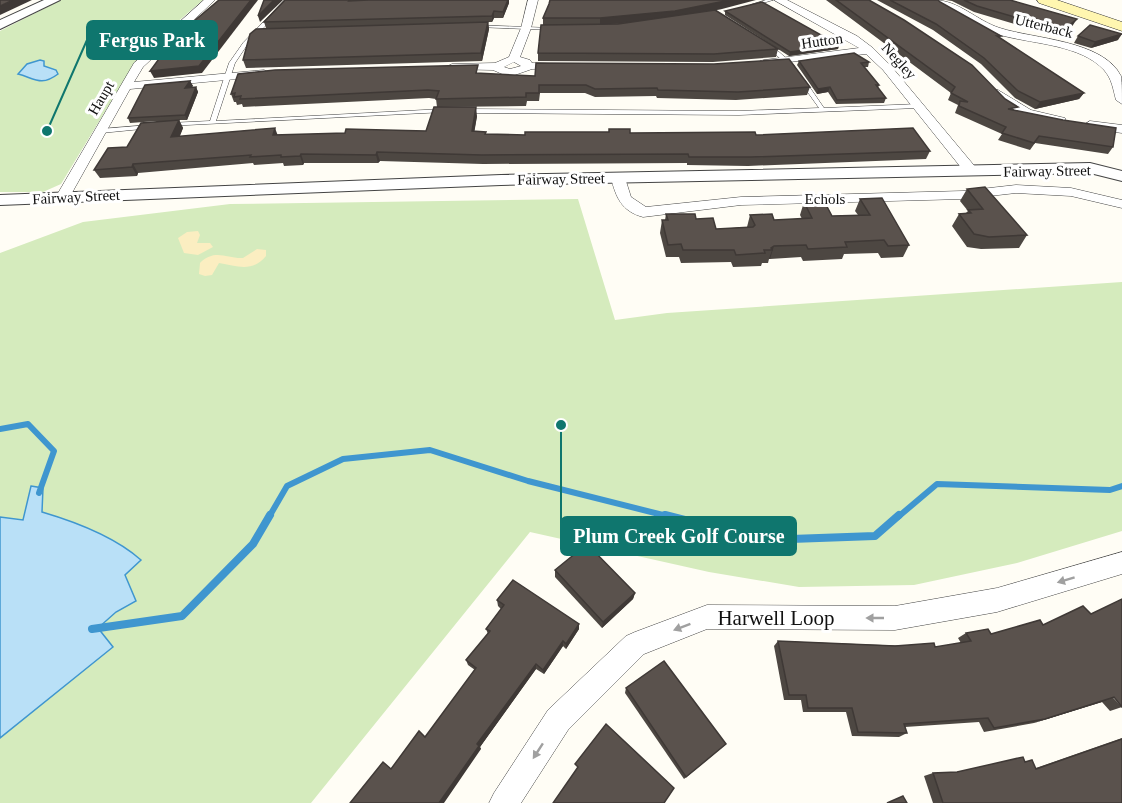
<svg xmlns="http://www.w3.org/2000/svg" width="1122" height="803" font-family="Georgia,serif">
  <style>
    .green { fill: #d5ebbd }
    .sand { fill: #fbeec1 }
    .water { fill: #b9e0f7; stroke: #3f96cf; stroke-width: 1.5 }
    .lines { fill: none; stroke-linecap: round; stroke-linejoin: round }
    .stream-far1 { stroke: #3f96cf; stroke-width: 6 }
    .stream { stroke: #3f96cf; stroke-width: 8 }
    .service-casing { stroke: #444; stroke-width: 1 }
    .minor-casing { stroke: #444; stroke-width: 1 }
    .tertiary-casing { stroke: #444; stroke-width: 2 }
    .secondary-casing { stroke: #333; stroke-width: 1 }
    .service { fill: #fff; fill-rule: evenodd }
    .minor { fill: #fff; fill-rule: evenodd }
    .tertiary { fill: #fff; fill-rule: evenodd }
    .secondary { fill: #fff6b0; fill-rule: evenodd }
    .wall { fill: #4d4742 }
    .shaded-wall { fill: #3f3936 }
    .building { fill: #5a524d; stroke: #3f3936; stroke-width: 1.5 }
    .oneway { fill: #a0a0a0 }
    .labels { text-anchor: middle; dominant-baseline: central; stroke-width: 6; stroke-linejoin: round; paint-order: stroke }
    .far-street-label { font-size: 15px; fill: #111; stroke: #fff }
    .near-street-label { font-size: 21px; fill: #111; stroke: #fff }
    .leader { fill: none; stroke: #0f766e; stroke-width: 2 }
    .callout-dot { fill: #0f766e; stroke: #fff; stroke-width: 2 }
    .callout { fill: #0f766e; stroke: #0f766e; stroke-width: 2 }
    .callout-label { font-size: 20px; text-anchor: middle; font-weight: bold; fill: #fff }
  </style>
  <rect width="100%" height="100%" fill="#fffdf5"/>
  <!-- green -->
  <g class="green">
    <polygon points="61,0 203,0 161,36 126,77 61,184 43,192 0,192 0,31"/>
    <polygon points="578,199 615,320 667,313 1122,282 1122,531 1017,563 914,585 799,587 709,572 530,532 311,803 0,803 0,253 83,222 230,204"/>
  </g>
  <!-- sand -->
  <g class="sand">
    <polygon points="198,231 200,235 197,243 210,243 213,247 198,255 184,253 178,238 187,232"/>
    <path d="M257,249L266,250V256C252,273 237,266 219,263L212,275L205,276L199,274L200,263C215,248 227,259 243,258Z"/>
  </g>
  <!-- water -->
  <g class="water">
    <path d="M40,60L44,61V66L56,70L58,74C41,87 34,78 18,74L27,64Z"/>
    <path d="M31,486L43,488L42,512C76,522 114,536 141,560L125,575L136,601L116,612L98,628L113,647L0,738V517L23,520Z"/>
  </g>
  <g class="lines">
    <!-- stream-far1 -->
    <g class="stream-far1">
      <polyline points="0,429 28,424 54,451 39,493"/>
      <polyline points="269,517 287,486 343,459 430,450 528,481 671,517"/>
      <polyline points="898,517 937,484 1110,490 1122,486"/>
    </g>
    <!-- stream -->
    <g class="stream">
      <polyline points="665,515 763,540 875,536 899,515"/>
      <polyline points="92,629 182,616 253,544 270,515"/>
    </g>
    <!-- service casing -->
    <g class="service-casing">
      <g id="service">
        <polygon points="285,0 290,0 247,45 235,63 216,121 443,109 446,111 445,112 167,126 167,124 169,123 210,121 229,63 243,43"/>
        <polygon points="766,0 773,0 753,6 751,5"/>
        <polygon points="474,25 552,28 554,29 552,30 476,27 474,27"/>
        <polygon points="767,45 771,45 794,65 794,67 790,67 767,47"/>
        <polygon points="800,79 804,79 824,108 918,104 921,106 918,108 739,115 466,113 463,111 466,109 739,111 819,108 799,80"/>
        <polygon points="150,125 152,126 152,128 101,133 98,131 101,129"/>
      </g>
    </g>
    <!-- minor casing -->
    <g class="minor-casing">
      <g id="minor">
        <polygon points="204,0 215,0 143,67 134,82 264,70 268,72 268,76 130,89 68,200 61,204 56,203 54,200 134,63"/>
        <path d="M528,0H538L531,28L520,57L530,60L532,63L565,64V68L532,69L509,77L493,70L448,69L446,67L452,64L495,63L509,57L521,28ZM514,62L521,66L510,69L504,67Z"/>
        <polygon points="774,0 787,0 857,36 873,48 891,66 977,169 979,172 977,175 967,175 883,70 866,54 760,65 760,61 764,60 859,48"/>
        <path d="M934,0C959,0 977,21 1000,28C1034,39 1103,40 1121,76C1122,83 1122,96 1122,104L1116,100C1113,89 1112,79 1104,70C1081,45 1035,44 1004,36C985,31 948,13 934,0Z"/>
        <path d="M998,90L1031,110L1065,118L1066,121L1060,125C1036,121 1012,114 994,97V91Z"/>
        <polygon points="1090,121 1122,125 1122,133 1085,128 1084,125"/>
        <path d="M618,174L625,178L631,197L646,207L741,197L963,191L1016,185L1071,188L1122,200V208L1071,196L1016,193L963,199L741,205L643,217C621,211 616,197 611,178Z"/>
        <polygon points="1122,552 1122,574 997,612 895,630 707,629 644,654 568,730 521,803 489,803 494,793 548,710 626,636 635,632 707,605 895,606 997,588"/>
      </g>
    </g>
    <!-- tertiary casing -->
    <g class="tertiary-casing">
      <g id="tertiary">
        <polygon points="44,0 60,0 0,29 0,20"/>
        <polygon points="1090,163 1122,171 1122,181 1090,173 501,185 0,205 0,195 501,175"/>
      </g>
    </g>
    <!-- secondary casing -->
    <g class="secondary-casing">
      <polygon id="secondary" points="1037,0 1057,0 1122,22 1122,31 1039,3"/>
    </g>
    <!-- service -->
    <use href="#service" class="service"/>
    <!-- minor -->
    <use href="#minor" class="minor"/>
    <!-- tertiary -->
    <use href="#tertiary" class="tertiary"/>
    <!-- secondary -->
    <use href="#secondary" class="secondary"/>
  </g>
  <!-- wall -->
  <g class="wall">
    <polygon points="285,0 354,0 354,1 369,0 509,0 509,3 503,18 494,18 492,22 488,22 489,29 482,61 246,68 243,60 266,28 264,22"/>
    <polygon points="826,0 869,0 1016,111 1113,147 1108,154 1035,143 1030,150 998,140 1002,134 955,113 958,105 948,100 951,93"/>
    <polygon points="877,0 938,0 940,2 1001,36 999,38 1084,93 1079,99 1035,109 1015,98 981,64 933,30"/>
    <polygon points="946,0 1010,0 1073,25 1059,37 974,12 952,1"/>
    <polygon points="722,9 715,10 778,49 776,57 713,62 538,61 538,53 543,25 543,18"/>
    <polygon points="725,11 839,45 838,49 789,56 725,15"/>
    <polygon points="1078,36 1118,40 1091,48 1074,43"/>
    <polygon points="799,61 869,62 868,67 864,67 879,85 878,88 886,98 884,103 836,104 828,92 817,94 797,65"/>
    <polygon points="479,74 810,87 807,95 736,100 657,98 656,96 595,97 585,93 540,93 539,101 527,101 526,106 437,107 436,99 429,98 243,107 242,104 237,105 236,102 234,102 231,94"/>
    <polygon points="190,81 193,86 191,87 196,87 198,92 187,120 179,120 183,128 180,136 278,135 426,131 477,116 474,132 486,134 525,135 630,133 756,135 930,151 926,159 748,166 687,165 687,163 483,164 380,161 378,163 304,163 303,165 284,166 283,163 254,165 253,163 138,173 137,176 100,178 94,170 127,147 157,121 130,123 128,118"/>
    <polygon points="967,189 1027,235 1019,248 981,249 967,247 952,226 959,214 966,213 968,211 960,201"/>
    <polygon points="860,199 909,245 903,257 881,258 878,253 844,254 842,259 803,261 801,257 770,259 769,259 768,263 762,263 761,266 733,267 731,262 681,263 679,257 666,257 660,233 662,220 665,220 666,214 696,219 716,229 747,227 750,215 774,220 802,219 800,215 804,202 832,216 858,215 855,211"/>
    <polygon points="555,570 635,593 633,599 602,628 555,577"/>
    <polygon points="497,600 579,624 579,629 566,649 563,646 544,674 536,669 480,747 481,749 391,768 425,737 475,670 468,665 466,660 488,634 486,629 501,609 498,606"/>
    <polygon points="1043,625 1122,707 1110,711 1102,702 1034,723 984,732 979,722 905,727 907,733 899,737 852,736 846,712 803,712 801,700 784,700 774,646 778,641 935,647 961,643 958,638 966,633 991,634"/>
    <polygon points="626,688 726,744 684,779 625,693"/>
    <polygon points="1122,738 1122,803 933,803 924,776 933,773 957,772 1025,762 1036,768"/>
  </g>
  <!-- shaded-wall -->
  <g class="shaded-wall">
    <polygon points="13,0 32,0 0,15 0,6"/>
    <polygon points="251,0 258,0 202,73 154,78 150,71"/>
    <polygon points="274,0 283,0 260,22 258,16"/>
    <polygon points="508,0 509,0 509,3 503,18 503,12"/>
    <polygon points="730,0 756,0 722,9 674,18 600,25 600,18"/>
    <polygon points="494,11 494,18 492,22 492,16"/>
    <polygon points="1077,19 1073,25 1059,37 1062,31"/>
    <polygon points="488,22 489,29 482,61 481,53"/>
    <polygon points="1122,34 1118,40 1091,48 1095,42"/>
    <polygon points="839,45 838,49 789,56 790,52"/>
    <polygon points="190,81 193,86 187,93 185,88"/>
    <polygon points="196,87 198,92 187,120 185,115"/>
    <polygon points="830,87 828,92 817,94 818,89"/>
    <polygon points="1084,93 1079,99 1035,109 1040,102"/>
    <polygon points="476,107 477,116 473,140 472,131"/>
    <polygon points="179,120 183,128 175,146 171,137"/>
    <polygon points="275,128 278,136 273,135"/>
    <polygon points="377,152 380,161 378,163 376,155"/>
    <polygon points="301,154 304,163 303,165 300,156"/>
    <polygon points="133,164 138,173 137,176 132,167"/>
    <polygon points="774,246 770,259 769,259 772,250 771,248"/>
    <polygon points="635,593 633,599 602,628 603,622"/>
    <polygon points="579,624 579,629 566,649 566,644"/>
    <polygon points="563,641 563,646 544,674 543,670"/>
    <polygon points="536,664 536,669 480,747 481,749 444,803 439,803 477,744"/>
    <polygon points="1114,697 1102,702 1034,723 1045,719"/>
  </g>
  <!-- building -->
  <g class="building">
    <polygon points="0,0 13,0 0,6"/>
    <polygon points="219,0 251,0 199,66 150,71 167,48 162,48"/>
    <polygon points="264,0 274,0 258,16"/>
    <polygon points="285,0 350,0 349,1 369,0 508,0 503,12 494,11 492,16 264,22"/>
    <polygon points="550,0 730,0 675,11 600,18 543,18 549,4"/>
    <polygon points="836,0 869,0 904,20 972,65 1005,99 1018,107 1008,109 1063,120 1116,128 1113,147 1039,136 1034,143 1002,133 1006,127 959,106 960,101 968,102 951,93 955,87"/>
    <polygon points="890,0 938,0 940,2 1001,36 997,36 1084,93 1040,102 1018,91 984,58 936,24"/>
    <polygon points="964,0 1010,0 1077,19 1062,31 977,6"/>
    <polygon points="762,2 839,45 790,52 725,11"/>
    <polygon points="715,10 778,49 714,54 538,53 541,25 618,24"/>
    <polygon points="488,22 481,53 243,60 250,34 256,29"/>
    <polygon points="1090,25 1122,34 1095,42 1078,36"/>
    <polygon points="854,53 869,62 861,63 879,85 876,85 886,98 837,100 830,87 818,89 799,61"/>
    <polygon points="789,59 810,87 738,92 658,90 657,88 595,89 586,85 539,85 539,93 526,93 526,97 436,99 439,91 428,90 240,99 241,96 234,97 235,93 231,94 238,74 275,70 478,65 476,73 535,76 536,63 714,64"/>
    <polygon points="190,81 185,88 196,87 185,115 128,118 145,85"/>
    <polygon points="434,107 476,107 472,131 486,132 485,134 525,135 525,132 609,132 609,129 630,129 630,133 755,132 756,135 913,128 930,151 751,157 689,157 688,154 482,155 377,152 376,155 301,154 300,156 281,157 281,155 250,157 251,155 133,164 132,167 94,170 108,148 127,147 141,123 179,120 171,137 275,128 273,135 345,133 346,129 426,131"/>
    <polygon points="985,187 1027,235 989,237 974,234 959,214 971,213 968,210 983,209 967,189"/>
    <polygon points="882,198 909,245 888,246 884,240 845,242 847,247 808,249 806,245 774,246 771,248 772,250 764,250 765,253 736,255 734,250 683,250 681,244 668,245 662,220 668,220 666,214 695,214 696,219 713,218 716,229 753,227 755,225 750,215 772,214 774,220 812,218 804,202 824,201 832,216 870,215 860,199"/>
    <polygon points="587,544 635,593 603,622 555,570"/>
    <polygon points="513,580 579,624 566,644 563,641 543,670 536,664 477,744 479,746 439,803 350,803 383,762 391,769 419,731 425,737 476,668 466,660 490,631 486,629 504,605 497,600"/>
    <polygon points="1122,599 1122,707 1114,697 1045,719 994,728 988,718 904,724 907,733 858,732 852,708 808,708 806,695 789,695 778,641 895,646 934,643 935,647 971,641 966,633 988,629 991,634 1040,620 1043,625 1083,606 1091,614"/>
    <polygon points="664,661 726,744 686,777 626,688"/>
    <polygon points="606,724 674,788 664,803 553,803 578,767 575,764"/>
    <polygon points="1122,739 1122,803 943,803 933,773 957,772 1023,757 1025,762 1032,760 1036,769"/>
    <polygon points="903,796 907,803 887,803"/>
  </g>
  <!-- one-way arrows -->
  <defs><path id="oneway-solid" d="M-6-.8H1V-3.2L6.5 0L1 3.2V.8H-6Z" transform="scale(1.5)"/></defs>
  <g class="oneway">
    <use href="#oneway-solid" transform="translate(1066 580) rotate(163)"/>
    <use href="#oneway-solid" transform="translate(875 618) rotate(-180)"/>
    <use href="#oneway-solid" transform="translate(682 627) rotate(159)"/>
    <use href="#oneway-solid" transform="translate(538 751) rotate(123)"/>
  </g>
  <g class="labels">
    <!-- far-street labels -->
    <g class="far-street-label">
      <text transform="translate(1044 26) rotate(14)">Utterback</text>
      <text transform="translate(822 41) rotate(-8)">Hutton</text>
      <text transform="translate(899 61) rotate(48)">Negley</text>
      <text transform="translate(101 98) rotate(-60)">Haupt</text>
      <text transform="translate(1047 171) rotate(-1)">Fairway Street</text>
      <text transform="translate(561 179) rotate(-1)">Fairway Street</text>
      <text transform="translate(76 197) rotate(-3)">Fairway Street</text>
      <text x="825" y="199">Echols</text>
    </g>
    <!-- near-street labels -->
    <g class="near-street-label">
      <text x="776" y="618">Harwell Loop</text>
    </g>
  </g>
  <!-- callouts -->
  <path class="leader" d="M47 131L87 40M561 425L561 536"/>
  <g class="callout-dot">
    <circle cx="47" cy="131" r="6"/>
    <circle cx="561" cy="425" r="6"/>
  </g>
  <g class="callout">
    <rect x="87" y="21" width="130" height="38" rx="6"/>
    <rect x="561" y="517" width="235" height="38" rx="6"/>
  </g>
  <g class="callout-label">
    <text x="152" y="47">Fergus Park</text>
    <text x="679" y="543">Plum Creek Golf Course</text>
  </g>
</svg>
